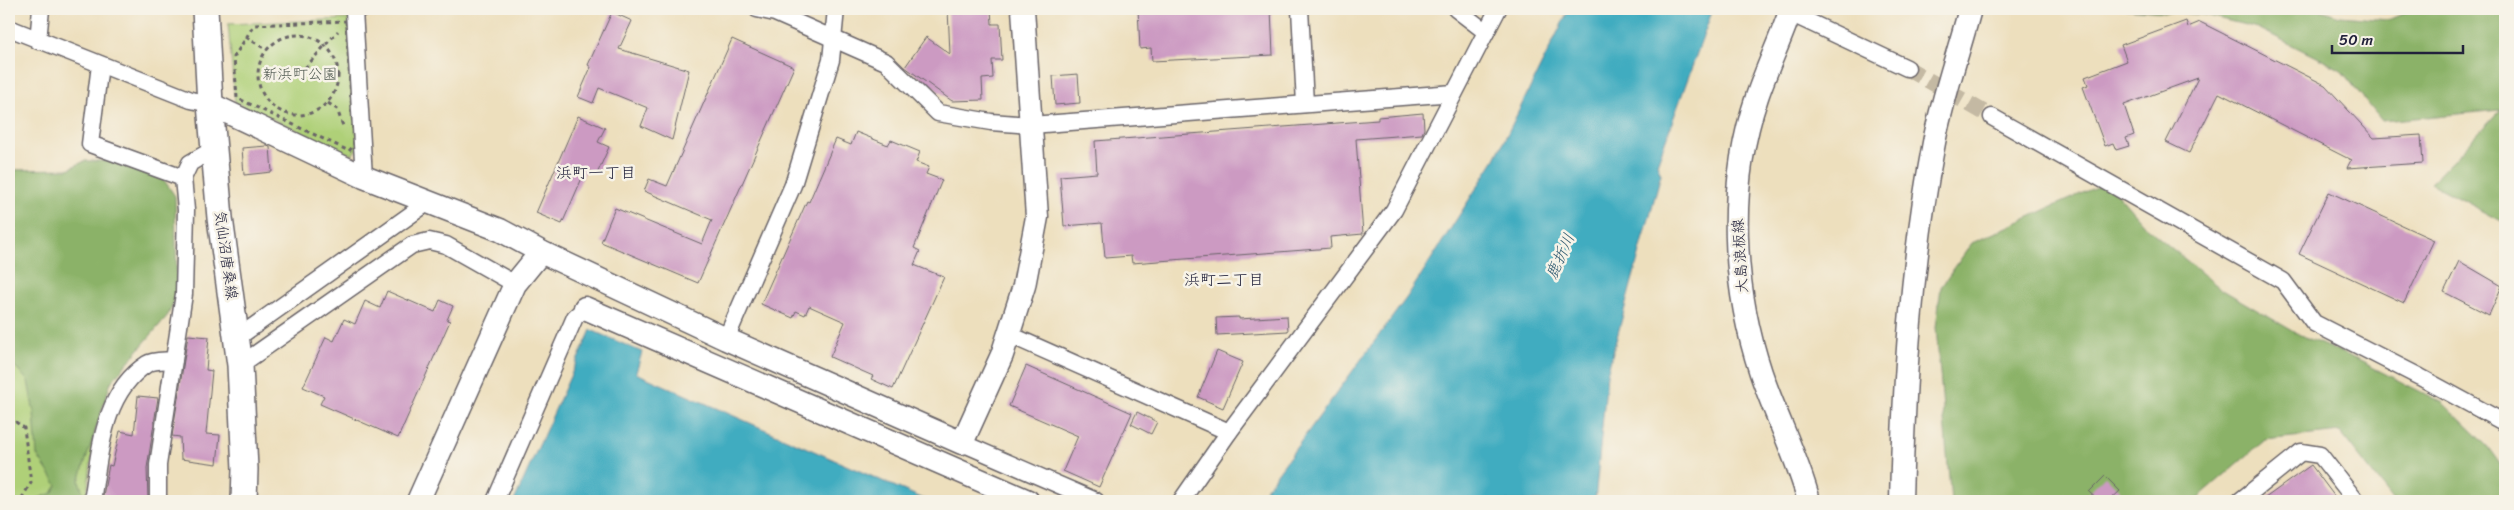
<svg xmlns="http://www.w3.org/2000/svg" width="2514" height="510" font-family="Sriracha,'Klee One',sans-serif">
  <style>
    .green { fill: #afd078; stroke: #68795a }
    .forest { fill: #8bb268; stroke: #566a52 }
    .water { fill: #41acc0; stroke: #32677e }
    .building { fill: #cc9ac2 }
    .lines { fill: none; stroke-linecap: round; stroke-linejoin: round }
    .street-tunnel { stroke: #c4b9a3; stroke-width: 16; stroke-dasharray: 16 8; stroke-linecap: butt }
    .street-casing { stroke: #696468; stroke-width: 19 }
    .secondary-casing { stroke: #696468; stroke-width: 25 }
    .primary-casing { stroke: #696468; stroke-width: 28 }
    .path { stroke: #696468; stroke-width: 3; stroke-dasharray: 4 4; stroke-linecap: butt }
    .street { stroke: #fff; stroke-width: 16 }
    .secondary { stroke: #fff; stroke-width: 22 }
    .primary { stroke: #fff; stroke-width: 25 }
    .labels { text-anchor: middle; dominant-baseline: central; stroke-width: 5; stroke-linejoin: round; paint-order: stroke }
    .park-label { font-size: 15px; fill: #4c564d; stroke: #f7f3e8 }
    .street-label { font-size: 15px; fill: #22223b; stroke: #f7f3e8 }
    .neighbourhood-label { font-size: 16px; fill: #22223b; stroke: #f7f3e8 }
    .water-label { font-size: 16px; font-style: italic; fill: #2e5970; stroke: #f7f3e8 }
  </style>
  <rect width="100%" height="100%" fill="#f7f3e8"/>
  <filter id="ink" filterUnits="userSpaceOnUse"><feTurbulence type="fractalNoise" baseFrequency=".02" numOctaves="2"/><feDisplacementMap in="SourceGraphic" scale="10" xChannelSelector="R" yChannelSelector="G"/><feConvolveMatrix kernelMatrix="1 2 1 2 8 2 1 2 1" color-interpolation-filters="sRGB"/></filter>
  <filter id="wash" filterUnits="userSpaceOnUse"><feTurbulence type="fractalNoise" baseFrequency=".0096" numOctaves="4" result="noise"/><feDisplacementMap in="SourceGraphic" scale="20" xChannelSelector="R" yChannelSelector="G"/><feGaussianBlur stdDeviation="1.12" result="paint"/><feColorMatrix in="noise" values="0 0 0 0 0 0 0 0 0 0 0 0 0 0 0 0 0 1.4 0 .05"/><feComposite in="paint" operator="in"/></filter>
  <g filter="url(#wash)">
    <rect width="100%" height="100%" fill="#eddfbd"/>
    <!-- green -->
    <g class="green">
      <polygon points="350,19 358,147 352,155 235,102 228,24"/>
      <polygon points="9,278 99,403 86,501 9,501"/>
    </g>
    <!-- forest -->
    <g class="forest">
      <polygon points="2126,9 2318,9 2340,16 2388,20 2414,9 2505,9 2505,223 2431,183 2501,110 2382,121 2340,69 2258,28 2204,15"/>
      <polygon points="85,161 108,161 164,180 175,196 177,295 168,315 111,382 79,481 85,498 83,501 31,501 52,493 57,485 37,455 34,413 28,381 14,365 9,365 9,170 68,169"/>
      <polygon points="2107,182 2145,226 2221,289 2298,334 2360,361 2443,403 2487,446 2505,471 2505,501 2394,501 2340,432 2265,440 2194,501 1951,501 1936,327 1941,287 1972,243"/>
    </g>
    <!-- water -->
    <g class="water">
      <polygon points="1569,9 1713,9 1657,164 1661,174 1607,374 1595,501 1257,501 1407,297 1495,159"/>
      <polygon points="591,330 642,352 636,373 928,501 514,501"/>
    </g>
    <g id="blocks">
      <!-- building -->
      <g class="building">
        <polygon points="948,9 991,9 992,24 1000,24 1002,60 992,60 993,78 982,79 983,100 952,101 905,67 926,37 950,54"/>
        <polygon points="1138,9 1271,9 1273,55 1152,61 1151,48 1140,49"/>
        <polygon points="612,12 632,21 619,49 689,70 672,140 641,126 648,108 599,88 593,103 578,97 591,67 588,65"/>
        <polygon points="2186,21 2188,27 2200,22 2325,85 2374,138 2421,135 2423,163 2347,168 2351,160 2219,93 2189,153 2166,142 2198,78 2124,105 2134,135 2126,138 2129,146 2116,150 2113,143 2105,146 2083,87 2088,85 2085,77 2127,61 2121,45"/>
        <polygon points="732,39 794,67 698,283 601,242 615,208 702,244 712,220 644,191 649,179 667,186"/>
        <polygon points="1078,74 1080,103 1055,105 1053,76"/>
        <polygon points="1423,113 1424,129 1422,134 1356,139 1363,234 1330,237 1331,248 1132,263 1131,256 1105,258 1102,223 1064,226 1060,176 1097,173 1095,141 1378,120 1378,117"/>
        <polygon points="578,116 605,128 598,142 609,147 597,174 586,169 562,224 536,213"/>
        <polygon points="856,132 888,145 891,140 920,152 916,162 929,167 926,174 942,180 914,248 920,251 914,265 944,277 893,389 871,379 873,376 830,357 845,322 809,306 805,315 796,311 793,318 761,304 807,201 809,202 836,139 851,145"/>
        <polygon points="267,146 270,147 272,172 244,175 242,148"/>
        <polygon points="2329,192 2434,240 2404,303 2299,254"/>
        <polygon points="2459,261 2502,286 2489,315 2444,292"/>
        <polygon points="387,291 435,312 440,300 453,306 447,320 450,321 398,438 320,404 324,396 303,387 326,337 334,341 344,319 355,324 365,301 380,308"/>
        <polygon points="1287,316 1288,331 1217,335 1216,318 1239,317 1239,319"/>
        <polygon points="188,335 209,337 206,370 212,371 206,434 220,435 217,464 181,459 180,437 172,436"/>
        <polygon points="1217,351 1243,362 1223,408 1198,397"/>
        <polygon points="1026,366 1132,413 1099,487 1063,471 1078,436 1009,406"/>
        <polygon points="138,396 158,398 147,468 148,501 102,501 109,465 112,466 120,431 134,434"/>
        <polygon points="1137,412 1157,422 1151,434 1131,424"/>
        <polygon points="2311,465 2338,501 2261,501"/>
        <polygon points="2105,476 2120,491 2109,501 2099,501 2089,492"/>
      </g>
    </g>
  </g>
  <g filter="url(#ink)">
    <use href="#blocks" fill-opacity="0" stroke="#696468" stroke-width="1"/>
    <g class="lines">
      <!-- street-tunnel -->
      <polyline class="street-tunnel" points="1907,68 1992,117"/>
      <!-- street casing -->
      <g class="street-casing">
        <g id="street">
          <polyline points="360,9 354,11 364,177"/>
          <polyline points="757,9 775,13 886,62 938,113 991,122 1031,125 1454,93"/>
          <polyline points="1300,9 1305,104"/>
          <polyline points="1456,9 1486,32"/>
          <polyline points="1790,13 1907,68"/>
          <polyline points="9,28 191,100 210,104"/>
          <polyline points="38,41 41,9"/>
          <polyline points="100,65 90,144 183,178"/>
          <polyline points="1992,117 2283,281 2314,323 2420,377 2505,423"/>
          <polyline points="1008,334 1229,432"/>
          <polyline points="237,338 427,203"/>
          <polyline points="726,339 793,185 831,60 836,9"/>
          <polyline points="240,365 412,245 429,241 446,245 515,284"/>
          <polyline points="962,443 1096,501"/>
          <path d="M92,501C100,454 102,393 147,364C153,360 166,361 174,360"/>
          <polyline points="158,501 158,465 184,294 186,210 183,178 190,163 214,149"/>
          <polyline points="495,501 575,317 585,308"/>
          <polyline points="1181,501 1229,432 1394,210 1498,9"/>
          <polyline points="2240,501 2301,452 2320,455 2356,501"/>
        </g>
      </g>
      <!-- secondary casing -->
      <g class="secondary-casing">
        <g id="secondary">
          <path d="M1791,9C1781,39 1767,67 1757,97C1727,185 1732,286 1761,373C1776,417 1797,456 1809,501"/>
          <polyline points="210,104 364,177 500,230 541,252 726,339 962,443 1002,355 1024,286 1037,217 1023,9"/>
          <polyline points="585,308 1028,501"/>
          <polyline points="418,501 515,284 541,252"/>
          <path d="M1901,501C1904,382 1911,265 1933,148C1941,101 1958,55 1970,9"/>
        </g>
      </g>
      <!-- primary casing -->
      <g class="primary-casing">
        <polyline id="primary" points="205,9 210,104 220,218 240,365 245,469 244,501"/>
      </g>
      <!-- path -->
      <g class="path">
        <polygon points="346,21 354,145 349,151 237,98 234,57 254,25"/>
        <circle cx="298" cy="75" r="40"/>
        <polyline points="246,37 267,50"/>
        <polyline points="305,68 338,31"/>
        <polyline points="328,103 337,109 343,126"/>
        <polyline points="9,417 24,428 31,483 20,501"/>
      </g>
      <!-- street -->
      <use href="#street" class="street"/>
      <!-- secondary -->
      <use href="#secondary" class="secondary"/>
      <!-- primary -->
      <use href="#primary" class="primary"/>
    </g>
  </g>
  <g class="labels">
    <!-- park labels -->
    <g class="park-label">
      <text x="300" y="74">新浜町公園</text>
    </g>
    <!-- street labels -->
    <g class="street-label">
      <text transform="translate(226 255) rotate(82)">気仙沼唐桑線</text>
      <text transform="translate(1740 256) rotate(-94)">大島浪板線</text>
    </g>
    <!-- neighbourhood labels -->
    <g class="neighbourhood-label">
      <text x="596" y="172">浜町一丁目</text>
      <text x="1224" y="279">浜町二丁目</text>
    </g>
    <!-- water labels -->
    <g class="water-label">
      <text transform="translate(1560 256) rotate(-66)">鹿折川</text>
    </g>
  </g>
  <!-- margin -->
  <rect width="2514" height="510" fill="none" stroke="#f7f3e8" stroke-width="30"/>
  <!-- scale -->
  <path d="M2332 45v8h131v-8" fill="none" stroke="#22223b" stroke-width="2.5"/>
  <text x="2339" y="45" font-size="15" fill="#22223b" stroke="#f7f3e8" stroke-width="4" paint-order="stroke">50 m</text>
</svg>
